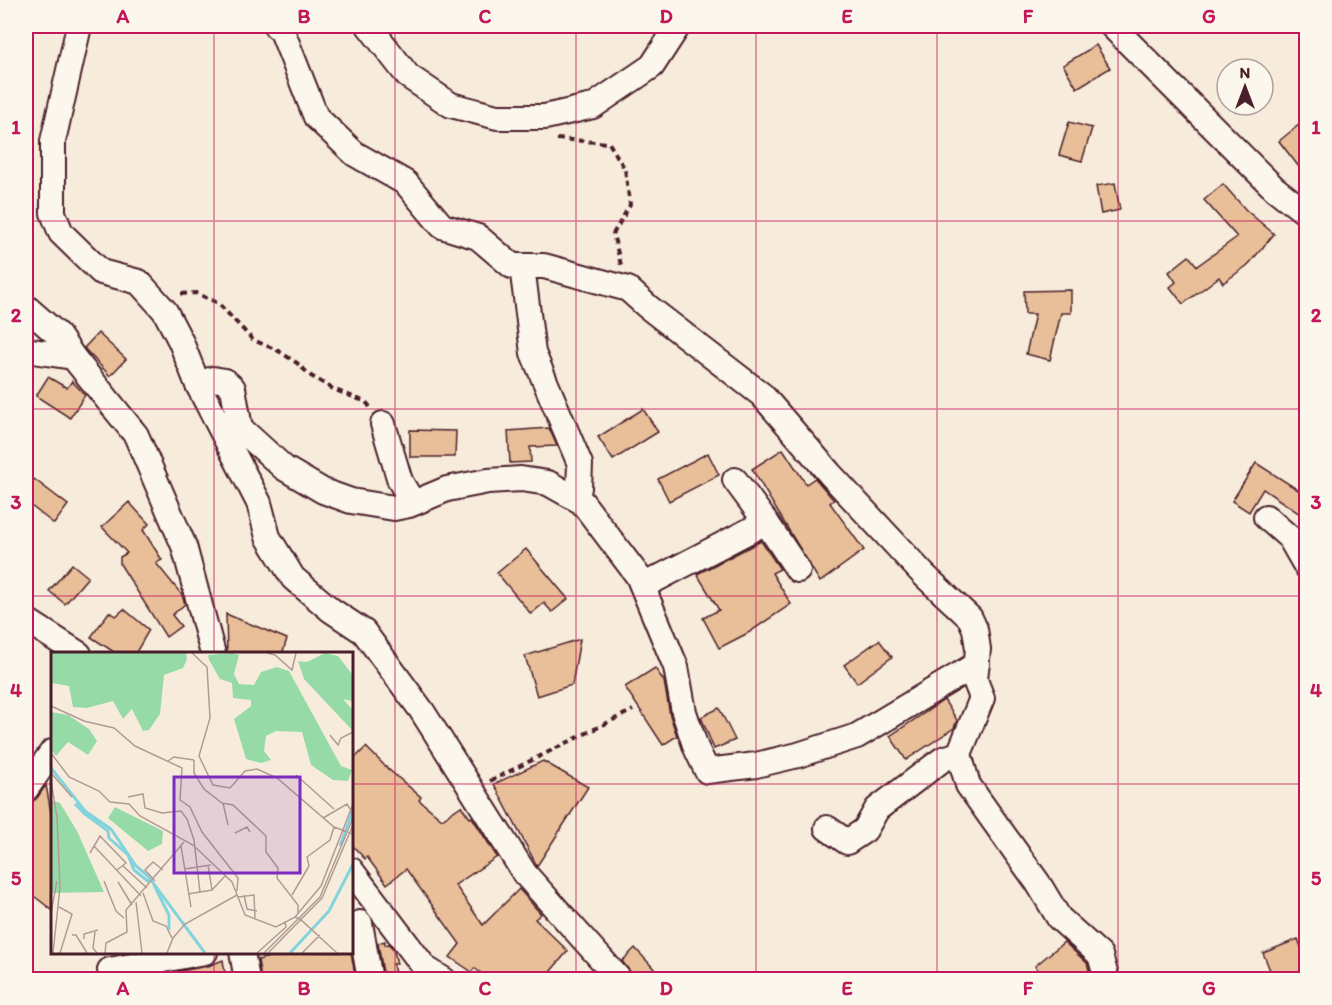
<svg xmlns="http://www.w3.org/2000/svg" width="1332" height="1005" font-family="Itim,sans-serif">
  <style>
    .building { fill: #e8bf98; stroke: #4a1f2b; stroke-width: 1.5 }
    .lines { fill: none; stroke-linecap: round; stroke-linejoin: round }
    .minor-casing { stroke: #4a1f2b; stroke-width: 28 }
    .path { stroke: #4a1f2b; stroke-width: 4; stroke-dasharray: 6 4.5; stroke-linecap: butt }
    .minor { stroke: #fbf7ec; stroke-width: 24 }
    .grid { fill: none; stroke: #c2185b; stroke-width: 1.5; stroke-opacity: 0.55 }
    .inset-river { fill: none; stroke: #83d3dd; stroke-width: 3 }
    .inset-road { fill: none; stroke: #b29a95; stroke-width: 1.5 }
    .view { fill: #7b2cbf; fill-opacity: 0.15; stroke: #7b2cbf; stroke-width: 3 }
    .inset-edge { fill: none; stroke: #4a1f2b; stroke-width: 3 }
    .neatline { fill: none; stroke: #c2185b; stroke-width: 2 }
    .grid-label { font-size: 20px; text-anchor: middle; font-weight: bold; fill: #c2185b }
  </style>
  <rect width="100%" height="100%" fill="#f7ecdb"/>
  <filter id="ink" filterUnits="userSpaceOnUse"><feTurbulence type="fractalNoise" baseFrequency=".0167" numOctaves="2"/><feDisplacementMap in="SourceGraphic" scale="12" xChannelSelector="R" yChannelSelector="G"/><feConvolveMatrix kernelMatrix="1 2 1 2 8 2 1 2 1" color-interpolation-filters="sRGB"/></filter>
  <g filter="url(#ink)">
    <!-- building -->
    <g class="building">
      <polygon points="1096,45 1110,68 1077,88 1063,65"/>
      <polygon points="1306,119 1306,176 1279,141"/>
      <polygon points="1069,122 1092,128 1082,161 1059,155"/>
      <polygon points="1115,183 1120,210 1101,214 1096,186"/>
      <polygon points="1223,184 1246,210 1274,234 1248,265 1223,283 1219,277 1183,304 1170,287 1176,282 1169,272 1189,256 1197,266 1237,237 1204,200"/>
      <polygon points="1071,290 1071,313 1061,313 1050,360 1026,354 1035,314 1025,314 1024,291"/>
      <polygon points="98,333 126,359 110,376 84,348"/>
      <polygon points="48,377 67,388 72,381 85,395 70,418 36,396"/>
      <polygon points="643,409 658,432 613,460 598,437"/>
      <polygon points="549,428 557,446 530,447 531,462 510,463 508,431"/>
      <polygon points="410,430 456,431 455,457 410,457"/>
      <polygon points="783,449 806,484 815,478 832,498 834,500 830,503 864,550 820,582 752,469"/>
      <polygon points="708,453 719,475 669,501 658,479"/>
      <polygon points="1256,463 1306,495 1306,518 1263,489 1249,512 1232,501"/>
      <polygon points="34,479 68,505 54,524 26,502 26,490"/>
      <polygon points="129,502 149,524 143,530 162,560 156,563 182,595 185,604 172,615 181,626 166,637 120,564 120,557 127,553 102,527"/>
      <polygon points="761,541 780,569 772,573 791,604 748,633 719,648 703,618 719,610 697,574"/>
      <polygon points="526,549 568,599 552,612 544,603 531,614 497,573"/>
      <polygon points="72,564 88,577 65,604 49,591"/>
      <polygon points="124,609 149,630 135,654 117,654 91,637 109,612 116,616"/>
      <polygon points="226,614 287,639 282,654 227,654"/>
      <polygon points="580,639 572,685 537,696 525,656"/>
      <polygon points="879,640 892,657 857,683 844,665"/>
      <polygon points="655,668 664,681 670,715 677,736 663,745 625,687"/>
      <polygon points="944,700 957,720 954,728 906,760 890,736"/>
      <polygon points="719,708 735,740 714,749 701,717"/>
      <polygon points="366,747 388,769 421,797 419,800 442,819 461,806 470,818 472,817 497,857 455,885 483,925 519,889 541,914 535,919 568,951 543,980 491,980 474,968 472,972 450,957 460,944 406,869 387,884 367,857 365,859 351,844 351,762"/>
      <polygon points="543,761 588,787 537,866 494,784"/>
      <polygon points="46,785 52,818 52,910 26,890 26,803 32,802 37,798"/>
      <polygon points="1298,939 1306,960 1306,969 1280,980 1274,980 1263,953"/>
      <polygon points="385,941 385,945 389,944 394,951 397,964 393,964 396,978 384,979 378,943"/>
      <polygon points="1064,942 1087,963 1092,980 1046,980 1035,966"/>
      <polygon points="635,948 657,972 649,980 636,980 622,961"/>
      <polygon points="287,952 351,952 355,975 329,980 310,980 309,976 289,980 261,980 258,960"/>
      <polygon points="223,960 226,980 171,980 170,973 208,966"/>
    </g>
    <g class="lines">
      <!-- minor casing -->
      <g class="minor-casing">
        <g id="minor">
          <polyline points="79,26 53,141 53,213 61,233 101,272 139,282 165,311 181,342 198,385 259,503 268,537 293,578 331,610 364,632 422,711 525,874 620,980"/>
          <polyline points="276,26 282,31 316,117 355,154 406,183 442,226 478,237 512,266 544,266 628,289 648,307 762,395 830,474 924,575 970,618 975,629 978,649 975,680 982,698 959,754 968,785 1038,883 1059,918 1100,955 1107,980"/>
          <polyline points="369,26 408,76 451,105 497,117 545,117 593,106 652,66 678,26"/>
          <polyline points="1112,26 1274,188 1306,213"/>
          <polyline points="522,266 533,353 580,464 579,488 574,496"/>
          <polyline points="26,307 58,335 73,357"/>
          <polyline points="26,350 73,357 136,435 184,546 213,654"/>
          <polyline points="198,385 213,379 225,381 233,388 240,428 284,468 323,491 351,501 394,508 409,505 447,489 488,481 521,479 548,483 582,502 638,576 676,667 684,712 696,748 707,771 756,765 798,755 857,736 977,664"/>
          <polyline points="383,424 400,481 413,503"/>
          <polyline points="735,480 766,522"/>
          <polyline points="1266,517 1290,538 1306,566"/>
          <polyline points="643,586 766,522 798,570"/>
          <polyline points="26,620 79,654"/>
          <polyline points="26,789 52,752"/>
          <polyline points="827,828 847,842 865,830 877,809 943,759 959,754"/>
          <polyline points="351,870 425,968 444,980"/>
          <polyline points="360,923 370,980"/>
          <polyline points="242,952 247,980"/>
          <polyline points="110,970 205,952"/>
        </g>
      </g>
      <!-- path -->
      <g class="path">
        <polyline points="557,139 609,143 625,169 630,205 613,234 621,265"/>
        <polyline points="181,294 196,293 218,303 253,340 277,350 297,363 311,376 333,389 366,402 370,407"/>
        <polyline points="490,781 633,710"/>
      </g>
      <!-- minor -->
      <use href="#minor" class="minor"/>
    </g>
  </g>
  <!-- grid -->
  <path class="grid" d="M214,26V654M395,26V980M576,26V980M756,26V980M937,26V980M1118,26V980M26,221H1306M26,409H1306M26,596H1306M26,784H52M351,784H1306M214,952V980"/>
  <!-- overview -->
  <g transform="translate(51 652)">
    <rect width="302" height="302" fill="#f7ecdb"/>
    <path d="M0,1H135L136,7L132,16L113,23L109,62L98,78L92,79L81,57L72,67L62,49L36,56L22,55L18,34L0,31ZM181,1L188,3L183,22L188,32L203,33L210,20L226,15L238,19L290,114L301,118L297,129L282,128L260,113L251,80L225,79L215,84L213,99L220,108L210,111L195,107L183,67L200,54V48L182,46L181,31L169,27L158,8L157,3ZM274,1L287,4L301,22V49L292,47L301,57V78L253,27L247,9L256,10ZM0,60L17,63L38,77L46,89L37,103L17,90L5,104L0,97ZM0,148L9,151L26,179L53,240L0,241ZM64,155L112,179L111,192L97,199L57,166Z" fill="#96dba7"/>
    <path class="inset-river" d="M0,116L34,159L60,177L85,214L97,224L154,301M28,151L25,153L34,162L57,179L58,186L77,203L83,218L98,230M289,194L302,158M103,233L118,263V278M239,301L278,259L302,212"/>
    <path class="inset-road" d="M141,1L156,15L159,66L148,104L162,133L179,136L194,119L206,117L226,126L283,175L302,182M216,1L224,3L241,18L245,1M0,54L33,69L63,76L84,94L131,116L129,148L139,155L151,180L187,226L186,239M279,83L287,93L290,86L302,80M0,101L18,125L48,139L59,150L78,152L89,164L142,193L181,230L194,263L225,275L244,265L249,267L286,301M143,108V121L153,137L171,151L182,153L215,184V200L227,216L226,226L247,253V261M117,109L123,105L143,108M0,121L21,145M245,123L283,157M0,129L6,165L9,235L2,301M77,145L92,142L94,156L111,161L130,159L136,167L143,188L149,240M172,151L177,173M272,166L296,152L299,157M184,181L196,175L199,180M43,194L90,244M130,194L140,255M39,201L49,184L75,211L66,218M157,213L161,238M72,214L96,236M133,217L160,213M53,229L65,259L73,266M104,229L94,218L102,210L112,218M67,230L81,253M92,241L102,269L115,274L121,286M137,242L161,238L174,224M193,243L196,257L206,259M241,243L258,214L256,205L279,188L283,175M187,245L203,243L204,266M85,250L91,301M8,255L21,262L9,301M0,261L6,229M244,265L270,234L302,152M44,280L42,296L46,301M21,283H25L36,301M33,287V282L47,278M54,301L55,291L76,280L75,258L133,190M116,301L122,286L134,272L186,243M206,301L235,275L234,269M213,301L269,245L302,166M217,301L271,246L302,173M251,301L269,283"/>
    <path class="view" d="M123,125H249V221H123Z"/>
    <rect width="302" height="302" class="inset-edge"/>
  </g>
  <!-- margin -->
  <rect width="1332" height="1005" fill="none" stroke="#fbf7ec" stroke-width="66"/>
  <!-- north arrow -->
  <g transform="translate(1245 87)"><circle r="28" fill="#fbf7ec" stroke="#b4a19f" stroke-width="1.5"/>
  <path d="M0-4.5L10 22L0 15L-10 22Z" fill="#4a1f2b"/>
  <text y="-9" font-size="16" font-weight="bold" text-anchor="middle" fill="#4a1f2b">N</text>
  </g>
  <rect x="33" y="33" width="1266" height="939" class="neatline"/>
  <g class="grid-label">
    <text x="123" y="23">A</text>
    <text x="304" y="23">B</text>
    <text x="485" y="23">C</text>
    <text x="666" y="23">D</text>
    <text x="847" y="23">E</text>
    <text x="1028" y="23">F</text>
    <text x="1209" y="23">G</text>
    <text x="16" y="134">1</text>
    <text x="1316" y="134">1</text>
    <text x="16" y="322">2</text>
    <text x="1316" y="322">2</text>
    <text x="16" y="509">3</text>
    <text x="1316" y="509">3</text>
    <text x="16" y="697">4</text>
    <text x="1316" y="697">4</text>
    <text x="16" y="885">5</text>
    <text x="1316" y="885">5</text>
    <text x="123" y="995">A</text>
    <text x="304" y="995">B</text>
    <text x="485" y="995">C</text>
    <text x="666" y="995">D</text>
    <text x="847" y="995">E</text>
    <text x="1028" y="995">F</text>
    <text x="1209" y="995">G</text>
  </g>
</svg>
